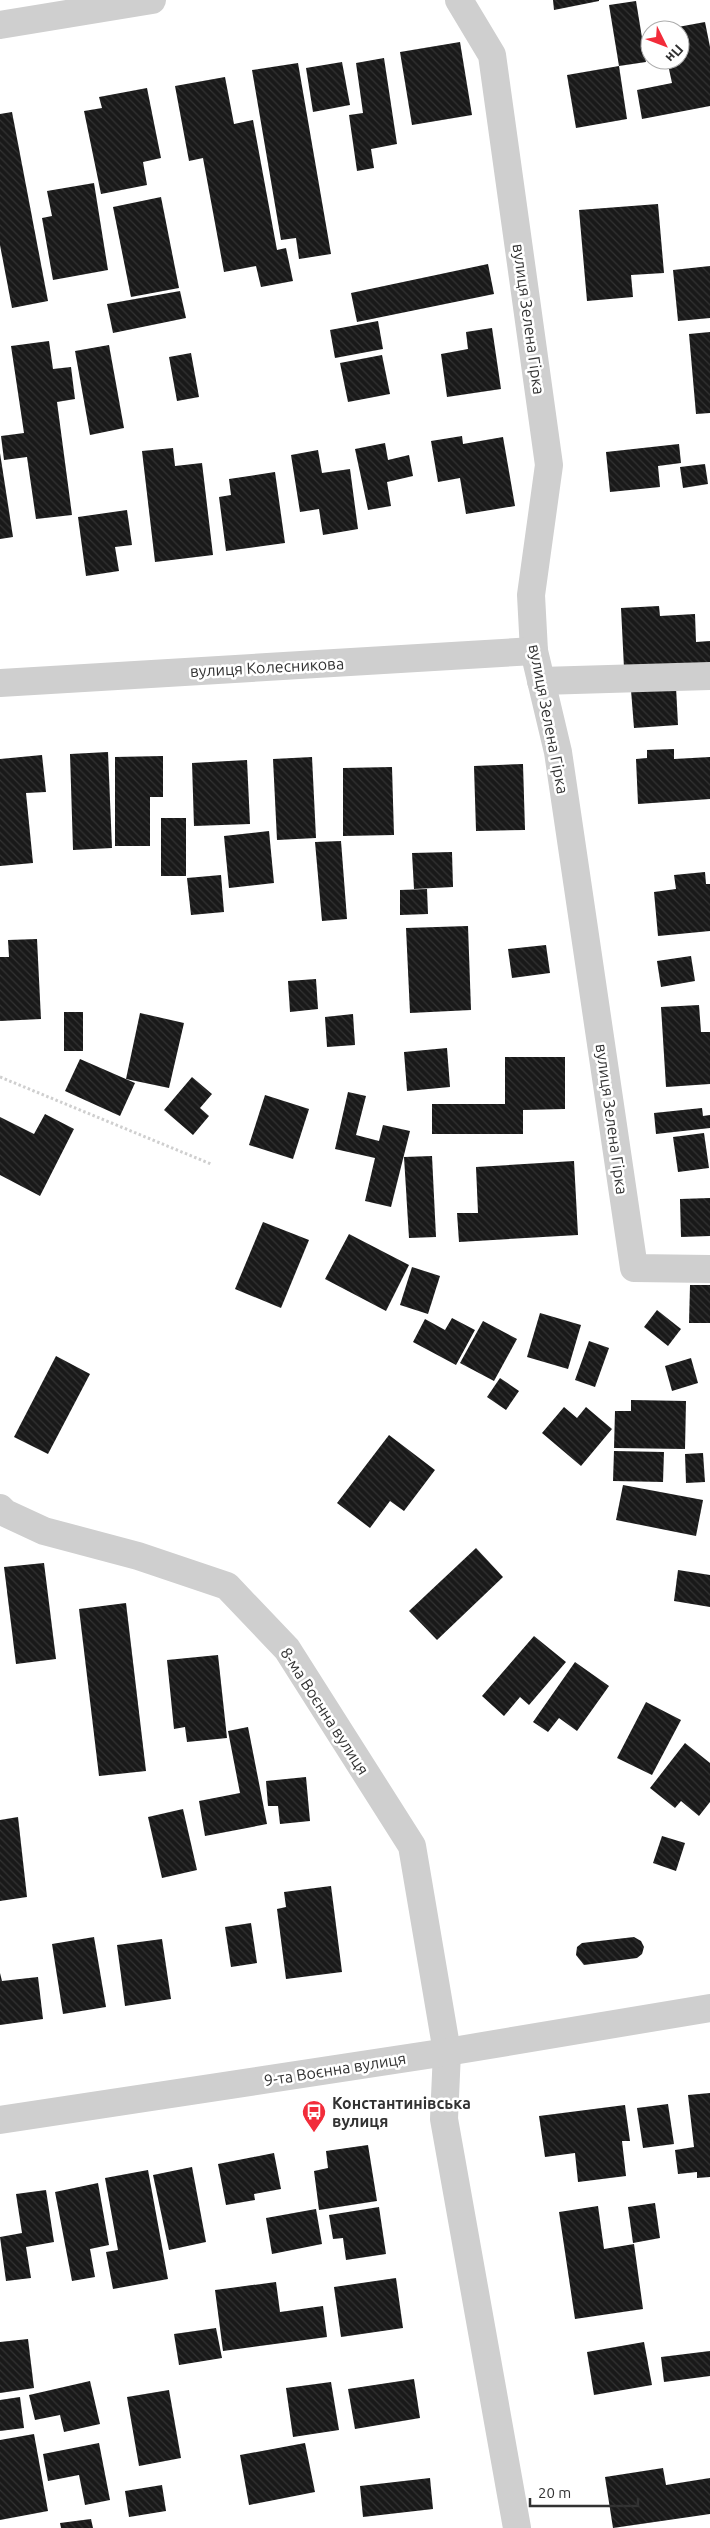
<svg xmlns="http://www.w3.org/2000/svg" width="710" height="2528" font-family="Ubuntu,sans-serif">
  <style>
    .building { fill: url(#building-back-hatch) }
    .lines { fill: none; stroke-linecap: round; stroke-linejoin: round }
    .path { stroke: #cfcfcf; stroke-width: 3; stroke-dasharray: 2.5 2.5; stroke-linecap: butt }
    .minor { stroke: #cfcfcf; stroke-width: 28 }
    .labels { text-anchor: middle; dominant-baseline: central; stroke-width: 5; stroke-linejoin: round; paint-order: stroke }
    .street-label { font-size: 16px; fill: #323232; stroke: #fff }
    .poi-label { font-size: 16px; font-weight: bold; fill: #323232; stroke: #fff; text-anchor: start }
  </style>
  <defs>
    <pattern id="building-back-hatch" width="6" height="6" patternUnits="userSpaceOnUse" patternTransform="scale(1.25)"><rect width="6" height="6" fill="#191919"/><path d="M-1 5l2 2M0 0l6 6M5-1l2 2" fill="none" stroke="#323232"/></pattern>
  </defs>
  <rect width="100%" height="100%" fill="#fff"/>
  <!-- building -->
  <g class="building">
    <polygon points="553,0 599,0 599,1 554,10"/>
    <polygon points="636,1 646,62 619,66 609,5"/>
    <polygon points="705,22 710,47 710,106 642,119 637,90 672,83 667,60 680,60 680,30 667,29"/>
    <polygon points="460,42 472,115 412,125 400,52"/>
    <polygon points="384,58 397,144 371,149 374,168 357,171 349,115 363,113 356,63"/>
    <polygon points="342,62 350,105 313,112 306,68"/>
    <polygon points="298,63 331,254 299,259 296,238 281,240 252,70"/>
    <polygon points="619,66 627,119 576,128 567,75"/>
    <polygon points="225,77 234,124 253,120 277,250 286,248 293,281 261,287 256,266 224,272 203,158 189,161 175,86"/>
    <polygon points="147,88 161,158 143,162 147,185 101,194 84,111 102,108 99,97"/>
    <polygon points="12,112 48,301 12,308 0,245 0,114"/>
    <polygon points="94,183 108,270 53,280 42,218 52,216 47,191"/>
    <polygon points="161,197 179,288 131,297 113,207"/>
    <polygon points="658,204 664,273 631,275 633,297 587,301 579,210"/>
    <polygon points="488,264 494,294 357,322 351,293"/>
    <polygon points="710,266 710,318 678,321 673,270"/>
    <polygon points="180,291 186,318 113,333 107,304"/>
    <polygon points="378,321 383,349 335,358 330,330"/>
    <polygon points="492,328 501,389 447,397 441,354 468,349 466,332"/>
    <polygon points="710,332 710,413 696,414 689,334"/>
    <polygon points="49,341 53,369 71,367 75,399 57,402 72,515 36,519 27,457 4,460 1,436 24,433 11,346"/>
    <polygon points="109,345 124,428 90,435 75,351"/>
    <polygon points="191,353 199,397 177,401 169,357"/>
    <polygon points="382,355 390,394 348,402 340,363"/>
    <polygon points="462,436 463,444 503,437 515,506 466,514 460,478 438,482 431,441"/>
    <polygon points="385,443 388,460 409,455 413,476 387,482 391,506 368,510 355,449"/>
    <polygon points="679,444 681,463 658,466 660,487 610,492 606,452"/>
    <polygon points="173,448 175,466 202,463 213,555 155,562 142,451"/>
    <polygon points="318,450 322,473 350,469 358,529 323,535 319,509 300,512 291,455"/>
    <polygon points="0,453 13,537 0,539"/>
    <polygon points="705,464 708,484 683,488 680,467"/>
    <polygon points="275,472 285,543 226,551 219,497 231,495 229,479"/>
    <polygon points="127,510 132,545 115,547 119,571 86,576 78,517"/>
    <polygon points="659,606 660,616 695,614 696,642 710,641 710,664 624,668 621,608"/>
    <polygon points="676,687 678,725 634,728 631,690"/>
    <polygon points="674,749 674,759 710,757 710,799 638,804 636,759 647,758 647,750"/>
    <polygon points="108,752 112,848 73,850 70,754"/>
    <polygon points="42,755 46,792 26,793 33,863 0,866 0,759"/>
    <polygon points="163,756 163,797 150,797 150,846 115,846 115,757"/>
    <polygon points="312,757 316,838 277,840 273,759"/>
    <polygon points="247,760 250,824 194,826 192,763"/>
    <polygon points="523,764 525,830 476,831 474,766"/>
    <polygon points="392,767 394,835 343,836 343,768"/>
    <rect x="161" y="818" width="25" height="58"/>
    <polygon points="269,831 274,883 229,888 224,836"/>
    <polygon points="341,841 347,919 322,921 315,842"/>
    <polygon points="452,852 453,887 414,889 412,853"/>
    <polygon points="705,872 706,884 710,884 710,931 658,936 654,892 676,889 674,875"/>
    <polygon points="221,875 224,912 191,915 187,878"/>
    <polygon points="427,889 428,914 400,915 400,890"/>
    <polygon points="468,926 471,1010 410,1013 406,928"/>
    <polygon points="37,939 41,1019 0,1021 0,957 9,957 8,940"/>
    <polygon points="546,945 550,973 512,978 508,949"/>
    <polygon points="691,956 695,981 661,987 657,961"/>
    <polygon points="316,979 318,1009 290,1012 288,981"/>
    <polygon points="699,1005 701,1032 710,1032 710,1084 666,1087 661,1007"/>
    <rect x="64" y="1012" width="19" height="39"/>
    <polygon points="140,1013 184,1023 169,1088 126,1079"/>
    <polygon points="353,1014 355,1045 327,1047 325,1017"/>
    <polygon points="447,1048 450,1087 407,1091 404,1052"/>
    <polygon points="505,1057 565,1057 565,1109 523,1110 523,1134 432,1134 432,1104 505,1104"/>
    <polygon points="80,1059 135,1083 120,1116 65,1091"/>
    <polygon points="192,1077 212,1094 200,1108 209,1116 193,1135 164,1110"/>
    <polygon points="348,1092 366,1096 356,1135 379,1141 383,1125 410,1131 391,1207 365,1201 375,1158 335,1149"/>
    <polygon points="265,1095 309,1109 293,1159 249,1145"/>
    <polygon points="702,1108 703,1116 710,1115 710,1128 656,1134 654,1113"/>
    <polygon points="45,1114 74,1129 40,1196 0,1175 0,1117 34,1134"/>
    <polygon points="704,1133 709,1168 678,1172 673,1137"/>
    <polygon points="432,1156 436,1237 409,1238 404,1157"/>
    <polygon points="574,1161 578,1235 459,1242 457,1213 478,1213 476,1167"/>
    <polygon points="710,1198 710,1236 681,1237 680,1199"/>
    <polygon points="263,1222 309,1240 281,1308 235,1289"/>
    <polygon points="349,1234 409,1265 386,1311 325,1279"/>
    <polygon points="412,1267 440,1276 428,1314 400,1305"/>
    <polygon points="690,1285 710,1285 710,1323 689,1323"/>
    <polygon points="657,1310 681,1329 668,1346 644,1327"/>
    <polygon points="540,1313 581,1325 568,1369 527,1357"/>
    <polygon points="452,1318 475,1330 456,1365 413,1342 425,1319 445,1330"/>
    <polygon points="483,1321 517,1339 494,1381 460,1363"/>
    <polygon points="589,1341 609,1348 595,1387 575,1380"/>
    <polygon points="56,1356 90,1374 48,1454 14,1437"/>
    <polygon points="691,1358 698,1383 672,1391 665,1366"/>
    <polygon points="500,1378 519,1391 506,1410 487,1397"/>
    <polygon points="631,1400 686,1401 685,1449 614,1448 615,1411 631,1411"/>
    <polygon points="564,1407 577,1418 586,1407 612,1429 581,1466 542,1433"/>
    <polygon points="389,1435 435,1470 404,1511 390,1501 370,1528 337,1503"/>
    <polygon points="614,1451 664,1452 663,1482 613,1481"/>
    <polygon points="703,1453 705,1482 686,1483 685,1454"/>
    <polygon points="623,1485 703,1500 696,1536 616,1520"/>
    <polygon points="476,1548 503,1577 437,1640 409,1611"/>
    <polygon points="44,1563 56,1659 16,1664 4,1567"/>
    <polygon points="678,1570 710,1575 710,1607 674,1601"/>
    <polygon points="126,1603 146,1771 99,1776 79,1609"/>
    <polygon points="534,1636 566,1662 529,1705 520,1697 504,1716 482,1696"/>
    <polygon points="218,1655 227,1738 187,1742 185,1727 174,1729 167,1660"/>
    <polygon points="575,1662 609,1686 577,1731 559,1718 548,1732 533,1722"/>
    <polygon points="646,1702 681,1720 652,1775 617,1758"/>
    <polygon points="248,1727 267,1824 205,1836 199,1801 240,1793 228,1731"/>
    <polygon points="685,1743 710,1763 710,1802 699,1816 681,1801 675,1808 650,1788"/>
    <polygon points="306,1777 310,1821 280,1824 278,1806 268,1806 266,1781"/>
    <polygon points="183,1809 197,1870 162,1878 148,1817"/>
    <polygon points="18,1817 27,1897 0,1901 0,1820"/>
    <polygon points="662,1836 685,1843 676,1871 653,1863"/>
    <polygon points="331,1886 342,1972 286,1979 277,1909 286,1907 284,1892"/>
    <polygon points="251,1923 257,1963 231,1967 225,1927"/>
    <polygon points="94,1937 106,2007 63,2014 52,1944"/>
    <polygon points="634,1937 641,1941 644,1947 642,1954 637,1958 584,1965 576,1955 577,1947 582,1943"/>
    <polygon points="162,1939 171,1999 125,2006 117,1945"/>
    <polygon points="0,1973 2,1981 38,1977 43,2019 0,2025"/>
    <polygon points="710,2093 710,2177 697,2178 697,2172 678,2174 675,2150 694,2147 688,2095"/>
    <polygon points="668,2104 674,2144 643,2148 637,2108"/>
    <polygon points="625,2105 630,2141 622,2141 626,2176 578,2182 575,2153 545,2157 539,2116"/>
    <polygon points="368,2145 377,2201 319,2210 314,2171 328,2168 326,2151"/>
    <polygon points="274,2153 281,2189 254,2194 255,2200 226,2205 218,2164"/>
    <polygon points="192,2167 206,2242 169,2250 153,2175"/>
    <polygon points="148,2170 168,2279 113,2289 106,2252 118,2250 105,2178"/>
    <polygon points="98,2183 109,2245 90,2249 95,2277 72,2281 55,2192"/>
    <polygon points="46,2190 54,2242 26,2247 31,2278 6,2281 0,2237 22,2233 16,2194"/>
    <polygon points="655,2203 660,2238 633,2243 628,2207"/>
    <polygon points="598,2206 604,2249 634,2244 643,2309 575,2319 559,2212"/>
    <polygon points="379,2207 386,2254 346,2260 343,2238 333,2239 329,2215"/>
    <polygon points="316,2209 322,2244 272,2254 266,2218"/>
    <polygon points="396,2278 403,2328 341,2337 334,2287"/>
    <polygon points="276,2282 280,2312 323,2306 327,2337 223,2351 215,2290"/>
    <polygon points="216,2328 222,2358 179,2365 174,2334"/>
    <polygon points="28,2339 34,2388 0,2393 0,2342"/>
    <polygon points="644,2342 652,2385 594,2395 587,2352"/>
    <polygon points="710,2351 710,2376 664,2382 661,2357"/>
    <polygon points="414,2379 420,2418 355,2429 348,2389"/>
    <polygon points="90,2381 100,2424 64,2432 60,2415 35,2420 29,2395"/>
    <polygon points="331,2382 339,2430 293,2437 286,2388"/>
    <polygon points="169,2390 181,2458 139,2466 127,2397"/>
    <polygon points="20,2397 24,2428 0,2431 0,2400"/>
    <polygon points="34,2434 48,2511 0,2520 0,2440"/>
    <polygon points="99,2443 110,2500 85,2505 79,2475 48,2481 43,2454"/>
    <polygon points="305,2443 315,2492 249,2505 240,2455"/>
    <polygon points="663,2468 666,2485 710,2478 710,2514 613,2528 605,2477"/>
    <polygon points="430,2478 433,2509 363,2517 360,2486"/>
    <polygon points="162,2485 166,2511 129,2517 125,2491"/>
    <polygon points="91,2519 93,2528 61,2528 60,2523"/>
  </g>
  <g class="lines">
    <!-- path -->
    <polyline class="path" points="0,1077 211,1164"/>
    <!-- minor -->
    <g class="minor">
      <polyline points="459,0 492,55 549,465 531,595 534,651 558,752 634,1268 710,1269"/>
      <polyline points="0,25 152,0"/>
      <polyline points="541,681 710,676"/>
      <polyline points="0,683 534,651"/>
      <polyline points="0,1508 5,1513 44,1531 138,1556 227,1586 287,1649 412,1846 447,2052 444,2119 517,2528"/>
      <polyline points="0,2120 447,2052 710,2008"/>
    </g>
  </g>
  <!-- icons -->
  <defs>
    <g id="bus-pin" transform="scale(1.25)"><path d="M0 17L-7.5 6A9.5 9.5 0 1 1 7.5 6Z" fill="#f22c3a" stroke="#fff"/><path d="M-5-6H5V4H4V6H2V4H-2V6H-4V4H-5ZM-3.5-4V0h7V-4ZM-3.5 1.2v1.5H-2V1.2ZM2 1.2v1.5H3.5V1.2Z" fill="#fff"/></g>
  </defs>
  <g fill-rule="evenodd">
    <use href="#bus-pin" x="314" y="2112"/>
  </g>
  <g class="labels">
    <!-- street labels -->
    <g class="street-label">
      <text transform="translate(529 319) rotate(82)">вулиця Зелена Гірка</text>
      <text transform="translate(267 667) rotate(-3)">вулиця Колесникова</text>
      <text transform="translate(549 719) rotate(79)">вулиця Зелена Гірка</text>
      <text transform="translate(612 1119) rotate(82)">вулиця Зелена Гірка</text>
      <text transform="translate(325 1711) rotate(57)">8-ма Воєнна вулиця</text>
      <text transform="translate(335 2069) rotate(-9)">9-та Воєнна вулиця</text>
    </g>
    <!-- poi labels -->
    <g class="poi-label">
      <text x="332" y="2103">Константинівська<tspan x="332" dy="18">вулиця</tspan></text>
    </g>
  </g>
  <!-- north arrow -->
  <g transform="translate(665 45) rotate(132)"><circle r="24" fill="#ffffff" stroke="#adadad"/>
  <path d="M0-4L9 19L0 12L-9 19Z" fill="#f22c3a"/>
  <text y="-8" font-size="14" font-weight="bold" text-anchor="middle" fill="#323232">Пн</text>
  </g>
  <!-- scale -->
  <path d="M530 2498v8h108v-8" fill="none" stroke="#323232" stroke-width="2.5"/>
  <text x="538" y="2498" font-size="15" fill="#323232" stroke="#ffffff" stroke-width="4" paint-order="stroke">20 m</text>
</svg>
